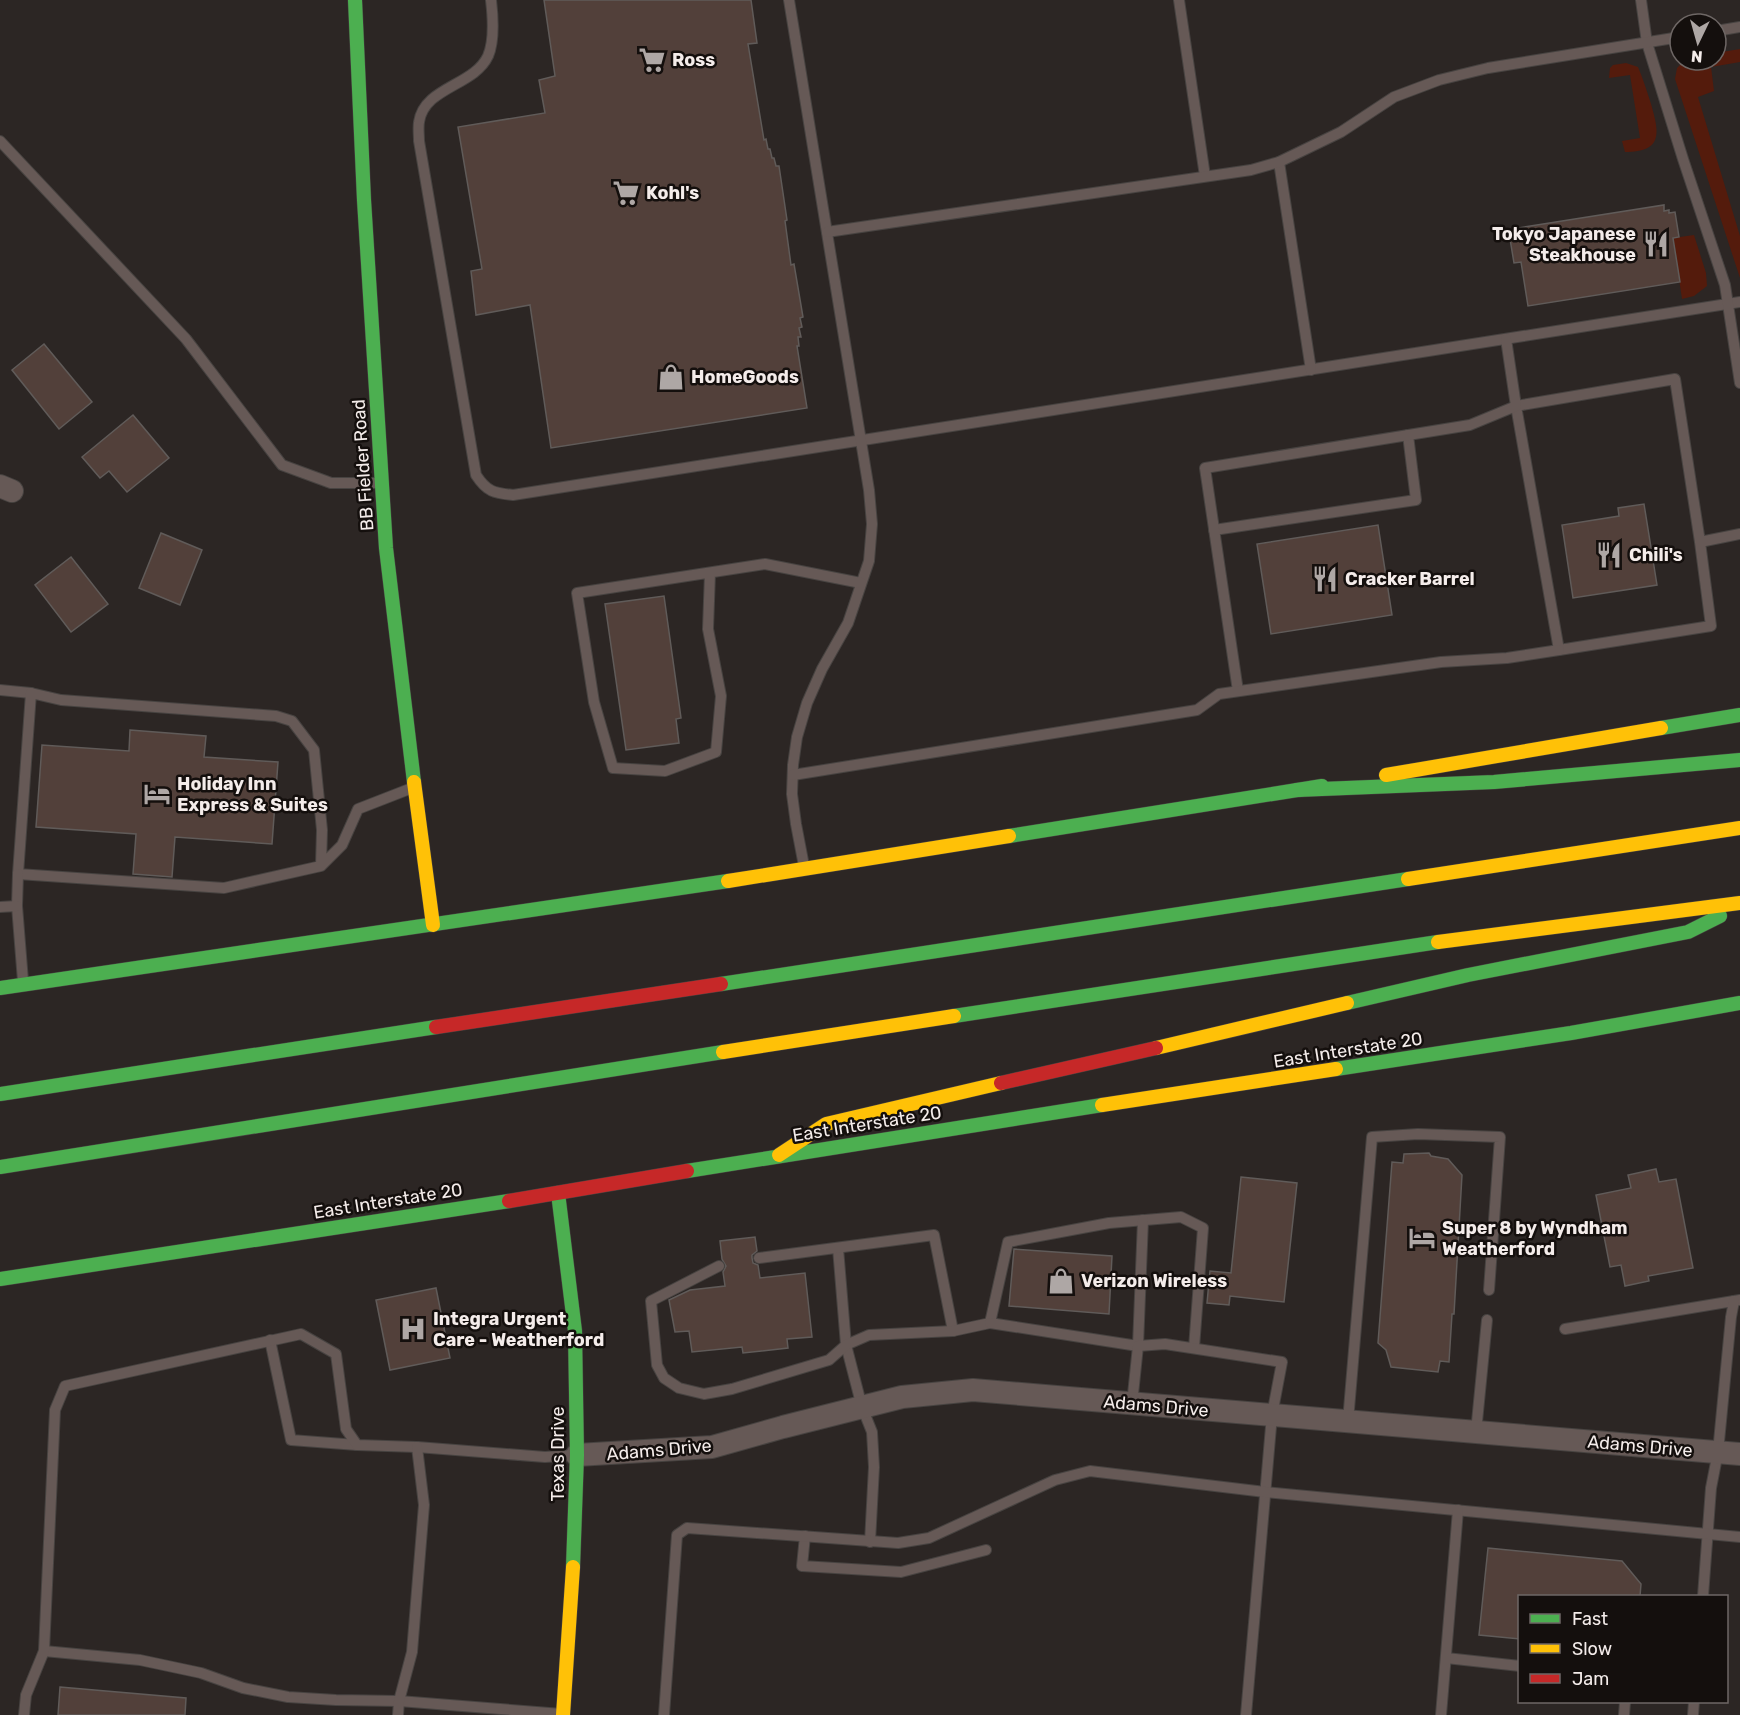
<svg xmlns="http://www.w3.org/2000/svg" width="1740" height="1715" font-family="Rubik,sans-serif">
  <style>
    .green { fill: #541b0c }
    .building { fill: #52403a; stroke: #605b59; stroke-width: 1.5 }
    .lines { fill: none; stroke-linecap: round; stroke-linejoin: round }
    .lane-casing { stroke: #474341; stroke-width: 12 }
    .street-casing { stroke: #474341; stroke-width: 24 }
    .fast-casing { stroke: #474341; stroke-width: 15 }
    .slow-casing { stroke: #474341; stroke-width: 15 }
    .jam-casing { stroke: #474341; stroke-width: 15 }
    .lane { stroke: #665956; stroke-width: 10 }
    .street { stroke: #665956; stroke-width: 22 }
    .fast { stroke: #4caf50; stroke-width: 14 }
    .slow { stroke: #ffc107; stroke-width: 14 }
    .jam { stroke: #c62828; stroke-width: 14 }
    .labels { text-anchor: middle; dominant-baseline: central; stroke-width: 5; stroke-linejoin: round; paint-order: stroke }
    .poi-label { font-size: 18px; font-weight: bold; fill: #f4ecea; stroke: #140f0d; text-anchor: start }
    .street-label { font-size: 18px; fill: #f4ecea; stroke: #140f0d }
  </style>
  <rect width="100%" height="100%" fill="#2c2624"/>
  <!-- green -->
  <g class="green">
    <polygon points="1740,49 1740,62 1711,67 1714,91 1698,97 1740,236 1740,278 1675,79 1677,68 1683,62 1716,60 1716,53"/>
    <path d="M1626,63L1638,67C1643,79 1647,91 1651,104C1659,132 1664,152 1625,152L1622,141L1640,138L1630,75L1609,78L1610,68L1613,65Z"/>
    <polygon points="1694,235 1706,273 1707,286 1694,296 1682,299 1673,238"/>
  </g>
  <!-- building -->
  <g class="building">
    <polygon points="544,0 751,0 757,43 748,44 764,140 766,139 768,149 770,149 772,158 774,158 776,166 779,166 787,220 785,221 791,265 794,264 803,317 800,318 802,327 799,328 801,337 798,337 799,346 797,346 807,408 551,448 530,305 476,315 471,271 482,269 458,127 545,113 539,80 555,76"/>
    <polygon points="1664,205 1664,211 1669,210 1669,213 1675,212 1679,237 1673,238 1680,282 1528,306 1521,262 1514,263 1510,239 1517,238 1516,234 1519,234 1518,228"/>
    <polygon points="44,344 92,402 59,429 12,370"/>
    <polygon points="133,415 169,458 127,492 109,471 100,478 82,457"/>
    <polygon points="1644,504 1657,585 1573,598 1562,525 1619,516 1618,508"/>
    <polygon points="1378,525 1392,615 1271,634 1257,544"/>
    <polygon points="161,533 202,550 180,605 139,588"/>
    <polygon points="71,557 108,604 71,632 35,585"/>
    <polygon points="664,596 681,718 676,719 679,743 626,750 605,604"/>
    <polygon points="130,730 206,736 204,757 278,762 272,844 175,837 172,877 133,874 136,834 36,827 42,745 129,751"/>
    <polygon points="1429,1153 1431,1156 1448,1159 1462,1175 1454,1314 1452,1314 1449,1362 1440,1361 1438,1372 1391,1367 1386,1350 1378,1343 1392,1162 1403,1163 1404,1154"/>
    <polygon points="1656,1169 1659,1182 1676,1179 1693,1268 1648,1276 1649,1281 1625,1286 1621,1265 1610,1267 1596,1195 1631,1188 1628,1175"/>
    <polygon points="1241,1177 1297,1183 1284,1302 1230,1296 1229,1305 1207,1303 1210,1271 1231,1273"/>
    <polygon points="755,1237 757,1251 752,1255 752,1258 753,1263 758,1265 760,1278 805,1273 812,1337 787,1339 788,1348 743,1353 742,1347 692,1352 689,1331 675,1332 669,1300 690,1290 725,1286 723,1272 726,1266 722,1259 720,1241"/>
    <polygon points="1014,1249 1112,1256 1109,1314 1009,1306"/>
    <polygon points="436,1288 450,1358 390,1370 376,1300"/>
    <polygon points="1488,1548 1622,1561 1641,1584 1640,1596 1520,1596 1520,1639 1479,1635"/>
    <polygon points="60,1687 186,1698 185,1715 58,1715"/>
  </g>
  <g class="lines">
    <!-- lane casing -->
    <g class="lane-casing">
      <g id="lane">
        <path d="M491,0C493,17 495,40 488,56C474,86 424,87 419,122C418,128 419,135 419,141L476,475C487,492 494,493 513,495L1740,302"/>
        <polyline points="789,0 869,490 872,524 869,561 848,623 822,669 807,703 797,737 793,765 792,794 796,824 804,866"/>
        <polyline points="1179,0 1205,176"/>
        <polyline points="1641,0 1647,43 1683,159 1725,285 1740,383"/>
        <polyline points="1716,31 1740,27"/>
        <polyline points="0,141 186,339 282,465 331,483 379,483"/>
        <polyline points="1279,162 1311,370"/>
        <polyline points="827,232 1251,170 1279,162 1341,132 1394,97 1439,80 1488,68 1680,37"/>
        <polyline points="1214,530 1416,500 1408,435"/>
        <polyline points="1700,542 1711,626 1559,650 1516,406 1675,379 1700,542 1740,534"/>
        <polyline points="710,573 708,629 721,696 716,752 665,771 613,768 594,702 577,593 765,564 861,583"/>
        <polyline points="0,690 31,693"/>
        <polyline points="1238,691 1205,468 1470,425 1516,406 1506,339"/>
        <polyline points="793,775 1197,710 1219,694 1441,662 1507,658 1559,650"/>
        <polyline points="321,866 322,830 314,750 292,721 276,716 61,700 31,693 18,874 224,888 321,866 342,845 358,809 412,788"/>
        <polyline points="18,874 17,906 23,981"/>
        <polyline points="0,907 17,906"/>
        <polyline points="838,1248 846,1345 862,1407 872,1432 874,1467 870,1542"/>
        <polyline points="759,1258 934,1235 953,1331"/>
        <polyline points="719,1266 651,1301 657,1365 664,1378 679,1388 704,1394 732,1389 829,1360 846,1345 869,1335 953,1331 990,1323 1008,1242 1109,1223 1181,1217 1203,1228 1194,1348"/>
        <polyline points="990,1323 1138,1346 1143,1220"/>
        <polyline points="1565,1329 1740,1300"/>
        <polyline points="270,1340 291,1440 357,1445"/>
        <polyline points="1132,1404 1138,1346 1165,1344 1282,1362 1272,1415 1246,1715"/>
        <polyline points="1348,1421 1372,1137 1418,1134 1500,1137 1489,1290"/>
        <polyline points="1476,1432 1487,1320"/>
        <polyline points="805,1536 802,1566 901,1572 986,1550"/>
        <polyline points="1703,1596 1711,1488 1718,1452 1731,1317 1734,1301"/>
        <polyline points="44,1651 140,1660 201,1673 243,1688 288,1697 336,1700 399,1701 562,1714"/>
        <polyline points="1446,1658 1520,1666"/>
        <polyline points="24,1715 26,1695 44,1651 55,1410 65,1386 301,1334 336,1354 346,1429 357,1445 417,1447 545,1457 574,1455"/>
        <polyline points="398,1715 399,1701 412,1652 424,1505 417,1447"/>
        <polyline points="664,1715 677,1535 687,1528 898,1543 929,1538 1055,1480 1090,1471 1265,1492 1740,1537"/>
        <polyline points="1441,1715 1458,1510"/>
        <polyline points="1624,1715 1625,1702"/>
        <polyline points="1693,1715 1694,1702"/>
      </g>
    </g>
    <!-- street casing -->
    <g class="street-casing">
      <g id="street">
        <polyline points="0,486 12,491"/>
        <polyline points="577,1455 712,1447 783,1427 902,1397 973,1390 1740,1454"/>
      </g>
    </g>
    <!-- fast casing -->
    <g class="fast-casing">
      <g id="fast">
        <polyline points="355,0 364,200 386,548 414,782"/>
        <polyline points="1661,728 1740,715"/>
        <polyline points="1297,790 1494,782 1740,760"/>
        <polyline points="1009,836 1322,786"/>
        <polyline points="721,984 1408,879"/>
        <polyline points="0,988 728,881"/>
        <polyline points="1347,1003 1468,975 1688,932 1720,916"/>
        <polyline points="954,1016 1438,942"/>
        <polyline points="1336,1069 1571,1033 1740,1003"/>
        <polyline points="0,1094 436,1027"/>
        <polyline points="0,1167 723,1052"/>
        <polyline points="687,1171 1102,1105"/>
        <polyline points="558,1193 575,1331 577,1455 573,1567"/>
        <polyline points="0,1279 509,1201"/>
      </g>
    </g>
    <!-- slow casing -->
    <g class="slow-casing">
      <g id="slow">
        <polyline points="1386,775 1661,728"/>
        <polyline points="414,782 433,925"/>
        <polyline points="1408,879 1740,828"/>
        <polyline points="728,881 1009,836"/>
        <polyline points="1438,942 1740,903"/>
        <polyline points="1156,1048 1347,1003"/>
        <polyline points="723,1052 954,1016"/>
        <polyline points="1102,1105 1336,1069"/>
        <polyline points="779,1155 826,1124 1001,1083"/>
        <polyline points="563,1715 573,1567"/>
      </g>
    </g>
    <!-- jam casing -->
    <g class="jam-casing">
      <g id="jam">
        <polyline points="436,1027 721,984"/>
        <polyline points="1001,1083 1156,1048"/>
        <polyline points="509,1201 687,1171"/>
      </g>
    </g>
    <!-- lane -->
    <use href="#lane" class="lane"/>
    <!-- street -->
    <use href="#street" class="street"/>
    <!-- fast -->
    <use href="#fast" class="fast"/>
    <!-- slow -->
    <use href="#slow" class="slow"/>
    <!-- jam -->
    <use href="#jam" class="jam"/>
  </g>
  <!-- icons -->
  <defs>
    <g id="supermarket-bare" transform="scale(2.07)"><path d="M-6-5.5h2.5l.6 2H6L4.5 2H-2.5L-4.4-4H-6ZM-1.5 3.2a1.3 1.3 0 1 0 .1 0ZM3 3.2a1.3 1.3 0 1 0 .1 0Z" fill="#aea7a5" stroke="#140f0d" stroke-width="2.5" paint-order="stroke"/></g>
    <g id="restaurant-bare" transform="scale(2.07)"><path d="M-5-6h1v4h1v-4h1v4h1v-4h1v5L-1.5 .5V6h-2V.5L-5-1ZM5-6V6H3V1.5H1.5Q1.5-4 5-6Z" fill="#aea7a5" stroke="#140f0d" stroke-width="2.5" paint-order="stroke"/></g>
    <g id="shop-bare" transform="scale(2.07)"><path d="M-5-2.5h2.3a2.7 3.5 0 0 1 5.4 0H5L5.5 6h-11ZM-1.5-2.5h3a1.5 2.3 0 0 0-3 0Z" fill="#aea7a5" stroke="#140f0d" stroke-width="2.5" paint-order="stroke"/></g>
    <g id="hotel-bare" transform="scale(2.07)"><path d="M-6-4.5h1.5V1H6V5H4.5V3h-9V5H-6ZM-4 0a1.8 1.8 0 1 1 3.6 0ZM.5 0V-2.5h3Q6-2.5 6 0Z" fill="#aea7a5" stroke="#140f0d" stroke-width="2.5" paint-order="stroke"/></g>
    <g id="hospital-bare" transform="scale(2.07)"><path d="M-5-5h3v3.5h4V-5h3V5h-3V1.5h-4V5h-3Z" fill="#aea7a5" stroke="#140f0d" stroke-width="2.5" paint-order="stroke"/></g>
  </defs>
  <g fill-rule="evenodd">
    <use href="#supermarket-bare" x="652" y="60"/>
    <use href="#supermarket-bare" x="626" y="193"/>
    <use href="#restaurant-bare" x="1656" y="244"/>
    <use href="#shop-bare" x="671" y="377"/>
    <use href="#restaurant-bare" x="1609" y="555"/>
    <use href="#restaurant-bare" x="1325" y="579"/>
    <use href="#hotel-bare" x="157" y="794"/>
    <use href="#hotel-bare" x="1422" y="1238"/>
    <use href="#shop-bare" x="1061" y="1281"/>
    <use href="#hospital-bare" x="413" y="1329"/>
  </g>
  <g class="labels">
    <!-- poi labels -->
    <g class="poi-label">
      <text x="672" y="60">Ross</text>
      <text x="646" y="193">Kohl's</text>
      <text x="1636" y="234" text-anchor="end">Tokyo Japanese<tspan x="1636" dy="21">Steakhouse</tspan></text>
      <text x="691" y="377">HomeGoods</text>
      <text x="1629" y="555">Chili's</text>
      <text x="1345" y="579">Cracker Barrel</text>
      <text x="177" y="784">Holiday Inn<tspan x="177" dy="21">Express &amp; Suites</tspan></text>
      <text x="1442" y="1228">Super 8 by Wyndham<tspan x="1442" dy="21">Weatherford</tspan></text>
      <text x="1081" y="1281">Verizon Wireless</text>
      <text x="433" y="1319">Integra Urgent<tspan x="433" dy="21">Care - Weatherford</tspan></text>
    </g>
    <!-- street labels -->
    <g class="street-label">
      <text transform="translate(363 465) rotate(-94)">BB Fielder Road</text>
      <text transform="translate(1348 1050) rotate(-9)">East Interstate 20</text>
      <text transform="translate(867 1124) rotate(-9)">East Interstate 20</text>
      <text transform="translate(388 1201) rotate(-9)">East Interstate 20</text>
      <text transform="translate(1156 1406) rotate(5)">Adams Drive</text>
      <text transform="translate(1640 1446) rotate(5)">Adams Drive</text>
      <text transform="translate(659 1450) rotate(-5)">Adams Drive</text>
      <text transform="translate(558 1454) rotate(-90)">Texas Drive</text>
    </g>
  </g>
  <!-- legend -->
  <rect x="1518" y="1595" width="210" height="108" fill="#140f0d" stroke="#6e6765" stroke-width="1.5"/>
  <rect x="1530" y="1614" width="30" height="9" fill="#4caf50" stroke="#6e6765" stroke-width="1.5"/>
  <text x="1572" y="1625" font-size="18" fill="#f4ecea">Fast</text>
  <rect x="1530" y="1644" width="30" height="9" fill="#ffc107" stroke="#6e6765" stroke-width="1.5"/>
  <text x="1572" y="1655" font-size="18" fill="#f4ecea">Slow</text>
  <rect x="1530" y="1674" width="30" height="9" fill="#c62828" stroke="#6e6765" stroke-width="1.5"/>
  <text x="1572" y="1685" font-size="18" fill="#f4ecea">Jam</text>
  <!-- north arrow -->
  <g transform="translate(1698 42) rotate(185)"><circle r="28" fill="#140f0d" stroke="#6e6765" stroke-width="1.5"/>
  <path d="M0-4.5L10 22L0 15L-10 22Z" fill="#aea7a5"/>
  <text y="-9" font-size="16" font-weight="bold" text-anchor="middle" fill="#f4ecea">N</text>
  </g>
</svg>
